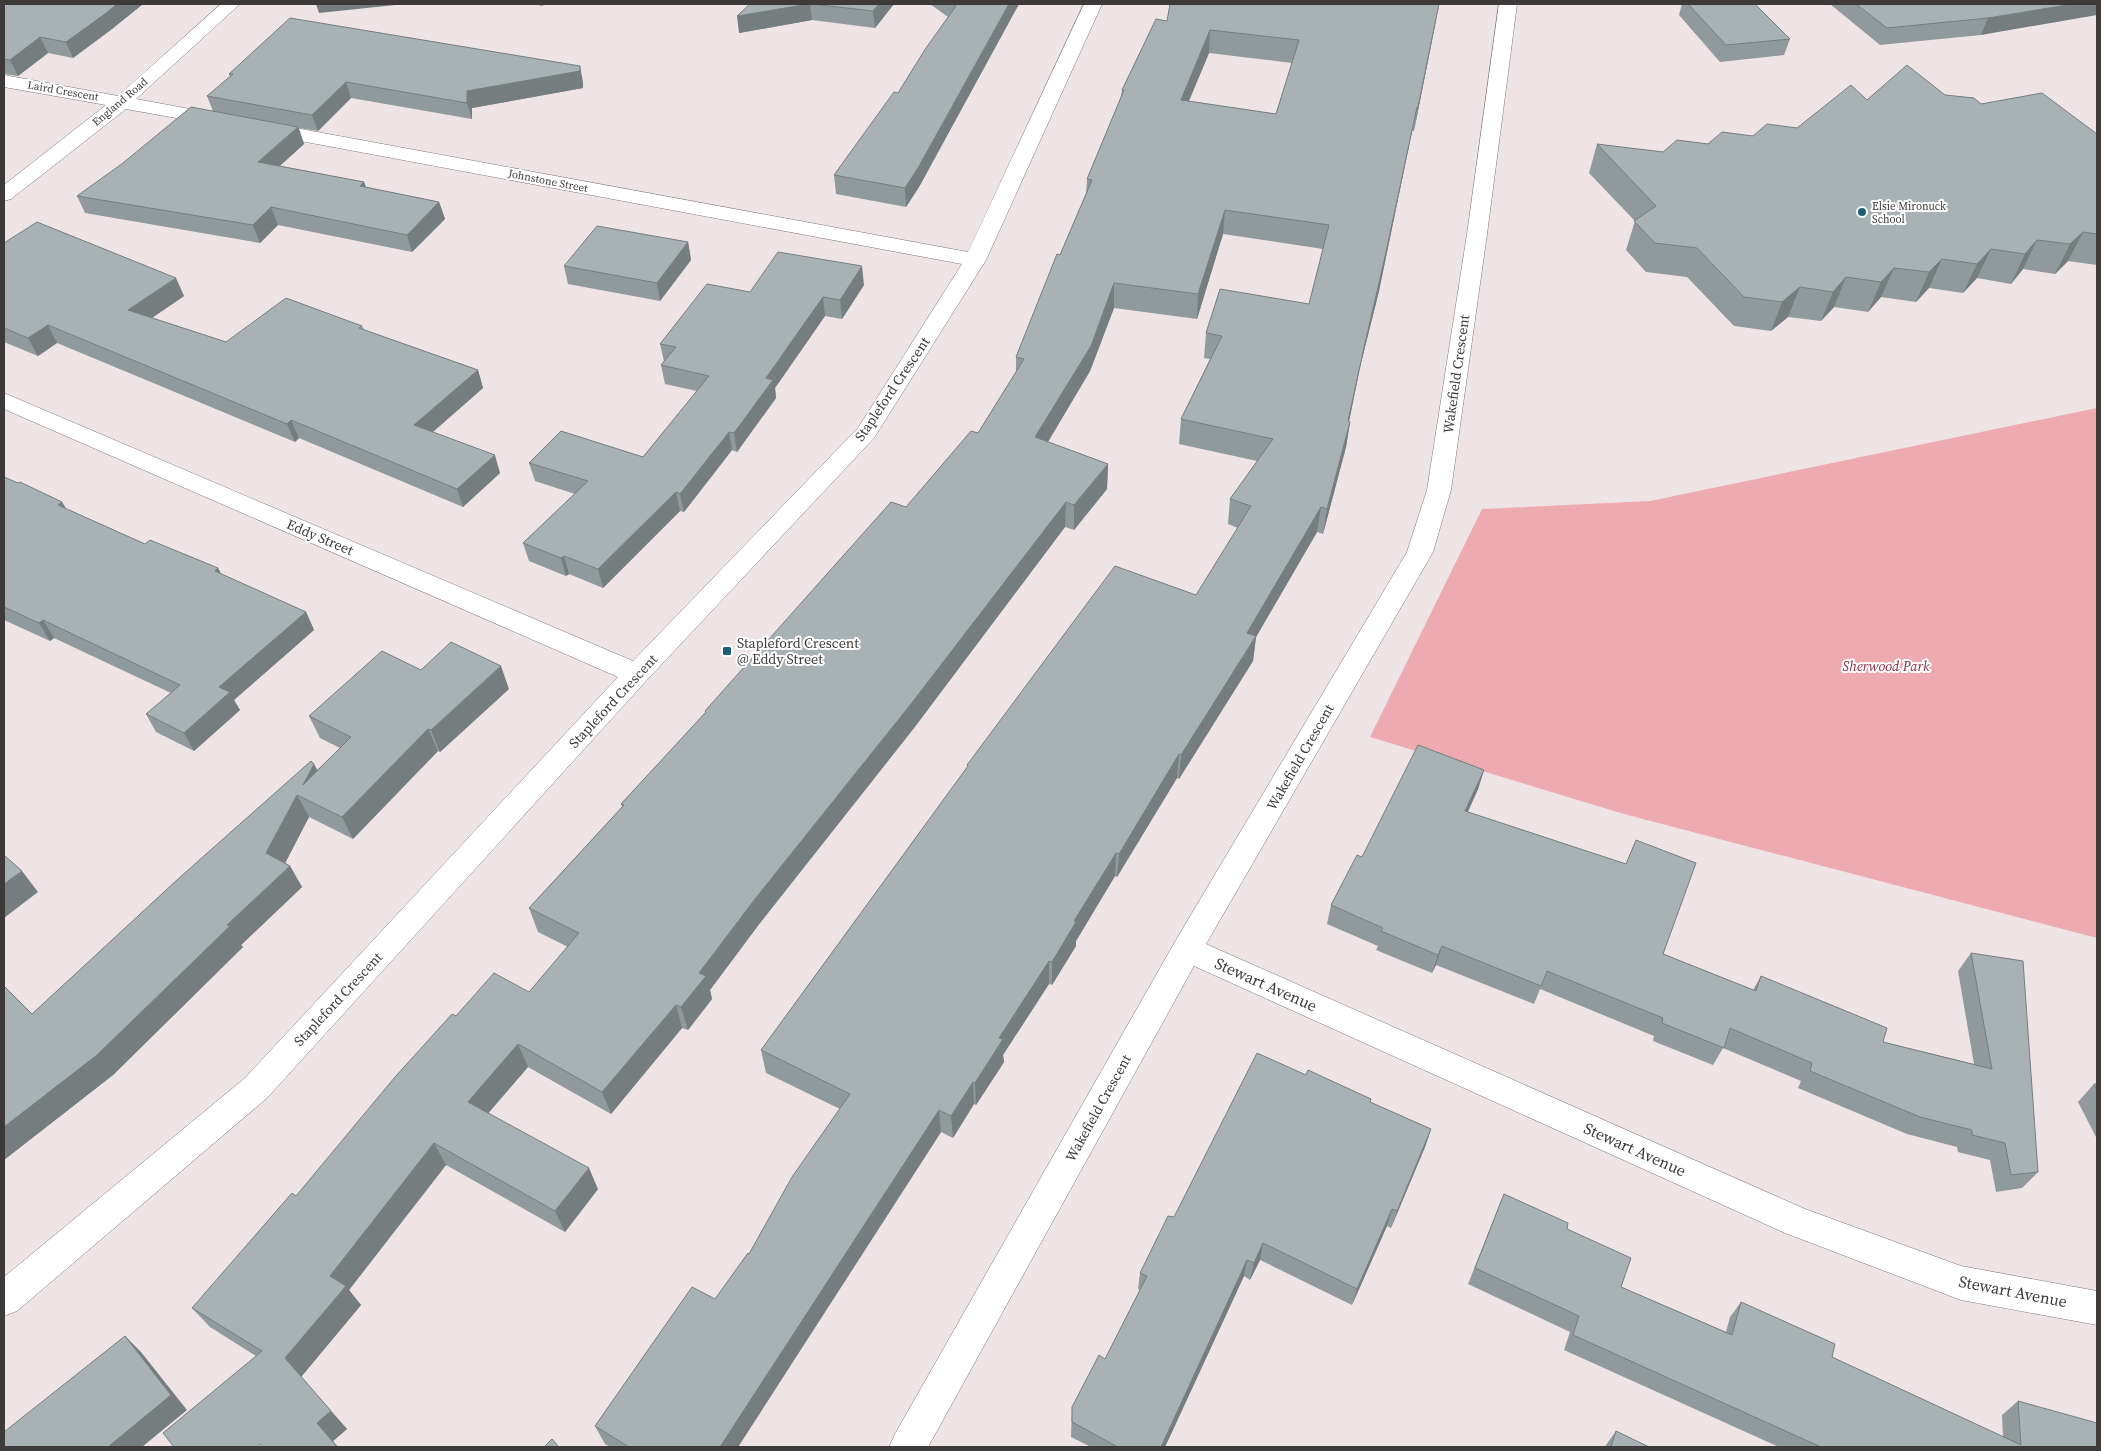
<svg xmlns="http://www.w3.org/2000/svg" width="2101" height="1451" font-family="'Source Serif 4',serif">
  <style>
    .green { fill: #edaab1 }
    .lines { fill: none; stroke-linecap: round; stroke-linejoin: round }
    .minor-casing { stroke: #807677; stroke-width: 1 }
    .minor { fill: #fff; fill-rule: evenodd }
    .wall { fill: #90999c; fill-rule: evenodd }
    .shaded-wall { fill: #767d7f }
    .building { fill: #a8b2b5; stroke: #767d7f; fill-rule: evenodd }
    .poi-dot { fill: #1d5f73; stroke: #fff; stroke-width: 2 }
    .labels { text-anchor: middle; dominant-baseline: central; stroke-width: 4; stroke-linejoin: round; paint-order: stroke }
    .far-street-label { font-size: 11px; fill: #3e3a3a; stroke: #fff }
    .far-poi-label { font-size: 11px; fill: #3e3a3a; stroke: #fff; text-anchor: start }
    .street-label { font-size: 14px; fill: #3e3a3a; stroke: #fff }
    .poi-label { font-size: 14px; fill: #3e3a3a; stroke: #fff; text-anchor: start }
    .park-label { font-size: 14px; font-style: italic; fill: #892c3e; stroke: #fff }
    .near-street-label { font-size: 16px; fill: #3e3a3a; stroke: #fff }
  </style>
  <rect width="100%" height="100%" fill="#efe4e5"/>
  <!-- green -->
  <polygon class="green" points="2097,408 2097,938 1624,814 1370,737 1482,509 1650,501"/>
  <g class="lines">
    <!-- minor casing -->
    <g class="minor-casing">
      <g id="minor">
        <polygon points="221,4 240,4 136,99 228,116 231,120 228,124 221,126 126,109 11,199 4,201 4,185 106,105 4,87 4,75 118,96"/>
        <polygon points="1084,4 1102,4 986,260 874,438 646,681 267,1098 17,1311 4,1316 4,1277 245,1078 618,677 4,409 4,393 633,661 858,428 962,264 263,134 256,132 253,128 256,124 263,122 968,252"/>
        <polygon points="1499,4 1517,4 1487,234 1451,490 1433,552 1206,944 1805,1209 1961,1266 2097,1291 2097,1325 1961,1300 1785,1233 1194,966 928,1447 889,1447 895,1434 1176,940 1407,552 1427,490 1467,234"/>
      </g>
    </g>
    <!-- minor -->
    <use href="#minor" class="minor"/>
  </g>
  <!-- wall -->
  <g class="wall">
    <polygon points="4,4 143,4 112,29 73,58 48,53 18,76 4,74"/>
    <polygon points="534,4 546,4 542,6"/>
    <polygon points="750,4 894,4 875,28 812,20 739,33"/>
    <polygon points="930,4 1019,4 919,187 906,207 836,194 834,175 898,93 948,17"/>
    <polygon points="1682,4 1688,4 1790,39 1784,55 1720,62 1679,15"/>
    <polygon points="1830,4 2097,4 1981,35 1880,45"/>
    <path d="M1167,21L1435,25L1414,131H1412L1379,291L1360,367L1349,422H1350L1346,447L1323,534L1317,532L1256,637L1253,661L1179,779L1177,778L1117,877L1115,876L1076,941V946L1052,985L1049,984L1003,1055L1004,1062L976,1105L974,1104L953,1138L941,1132L738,1447H610L605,1444L595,1426L715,1299L749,1254L840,1109L766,1073L761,1050L967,768V765L1196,595L1238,528L1228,524L1230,499L1257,461L1179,444L1181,419L1210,359L1204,358L1206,333L1309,304L1323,249L1223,234L1197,319L1114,308L1090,371L1048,442L1108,464L1107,489L1074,530L1065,527L914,728L760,923L710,990L712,999L688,1030L682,1028L611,1114L528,1067L488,1113L598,1189L565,1232L446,1165L349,1290L361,1305L301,1377L347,1429L333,1441L256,1356L210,1327L192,1308L296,1196L456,1016L529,992L568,947L538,932L529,908L622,807L621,804L705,713V711L906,507L978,433L1016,372V357L1086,194L1087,179L1121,97L1122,90ZM1209,53L1292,63L1276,114L1189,101Z"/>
    <polygon points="229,74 583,82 583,88 472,108 472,119 351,98 318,131 299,128 304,144 280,166 364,182 366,187 439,202 445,219 412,252 278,225 260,243 85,213 77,196 213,111 207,96 230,77"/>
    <polygon points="1945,95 2097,134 2097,265 2068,261 2055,274 2023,269 2011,284 1977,278 1963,293 1929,288 1916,302 1881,297 1868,312 1834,307 1821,321 1788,317 1771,331 1734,326 1687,277 1646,272 1626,250 1635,221 1589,173 1597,144 1663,152 1797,128 1867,100"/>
    <polygon points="688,242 691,260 660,301 568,284 564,266"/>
    <polygon points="4,243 184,296 152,318 226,342 362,326 364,330 478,370 483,388 433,432 500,473 463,507 299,438 295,442 57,343 38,356 4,342"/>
    <polygon points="864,285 842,319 825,316 775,388 776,398 737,452 732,450 684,512 680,511 603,588 569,574 566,576 529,561 523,543 575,494 535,481 529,463 643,457 697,391 665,384 661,365 664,361 660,344 750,292"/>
    <polygon points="4,477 62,502 66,509 145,544 218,568 221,574 306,612 314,630 234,700 240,710 194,751 156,732 146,714 171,693 54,638 50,641 4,620"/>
    <polygon points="421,670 509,689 440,752 438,751 353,839 309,817 285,863 290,866 302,887 241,945 243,947 113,1075 4,1160 4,986 32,1014 314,764 317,770 340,748 320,738 309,716"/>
    <polygon points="1484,770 1478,789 1468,812 1663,954 1753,990 1761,976 1883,1042 1974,1064 1958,971 1971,953 2038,1172 2022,1188 1996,1192 1990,1160 1958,1152 1957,1147 1907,1134 1798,1088 1801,1081 1723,1048 1713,1065 1653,1041 1654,1036 1540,989 1534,1004 1436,965 1432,973 1376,950 1378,946 1327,924 1331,905 1362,857"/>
    <polygon points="1306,1075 1371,1099 1370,1102 1431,1129 1425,1147 1391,1228 1387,1226 1352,1305 1260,1260 1250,1280 1244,1276 1165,1447 1091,1447 1071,1437 1072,1407 1105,1359 1140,1290 1138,1289 1140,1273 1174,1217"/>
    <polygon points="2094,1084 2097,1084 2097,1139 2078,1102"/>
    <polygon points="1504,1194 1567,1229 1621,1287 1726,1332 1730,1317 1741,1302 1832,1357 2003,1437 2002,1415 2018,1401 2097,1447 1779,1447 1564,1350 1570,1332 1468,1284 1497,1211"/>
    <polygon points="1616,1431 1649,1447 1605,1447 1606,1445"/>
  </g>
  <!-- shaded-wall -->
  <g class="shaded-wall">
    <polygon points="117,4 143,4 112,29 73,58 66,42"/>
    <polygon points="316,4 405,4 319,13"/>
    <polygon points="810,4 812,20 739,33 737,16"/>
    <polygon points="879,4 894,4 875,28 873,11"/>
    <polygon points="1009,4 1019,4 919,187 906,207 905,188"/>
    <polygon points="1439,4 1435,25 1414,131 1418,107"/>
    <polygon points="2073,4 2097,4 2097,15 1981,35 1988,18"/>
    <polygon points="1210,30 1209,53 1179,124 1181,100"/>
    <polygon points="40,37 48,53 18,76 10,60"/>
    <polygon points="580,66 583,82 583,88 472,108 472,119 467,103 467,91"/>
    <polygon points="346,82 351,98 318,131 312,115"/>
    <polygon points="1417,107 1412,131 1379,291 1360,367 1345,441 1350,422 1346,447 1323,534 1327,509"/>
    <polygon points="298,127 304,144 265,179 258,162"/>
    <polygon points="364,182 370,199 360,186"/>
    <polygon points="439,202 445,219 412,252 407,235"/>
    <polygon points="271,207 278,225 260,243 253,225"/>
    <polygon points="1225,210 1223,234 1197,319 1198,294"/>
    <polygon points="2083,232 2068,261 2055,274 2070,244"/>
    <polygon points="2037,240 2023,269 2011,284 2025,254"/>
    <polygon points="688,242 691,260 660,301 657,283"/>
    <polygon points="1991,249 1977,278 1963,293 1977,264"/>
    <polygon points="1942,259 1929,288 1916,302 1929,272"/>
    <polygon points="862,266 864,285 842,319 840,300"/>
    <polygon points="1894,268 1881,297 1868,312 1881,282"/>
    <polygon points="1846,277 1834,307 1821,321 1833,292"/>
    <polygon points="176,278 184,296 137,328 128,310"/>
    <polygon points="1114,283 1114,308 1090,371 1036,462 1035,437"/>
    <polygon points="1800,287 1788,317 1771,331 1782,302"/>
    <polygon points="823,297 825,316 775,388 776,398 737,452 734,433 766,378"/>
    <polygon points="48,325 57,343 38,356 28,338"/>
    <polygon points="478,370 483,388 420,443 414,425"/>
    <polygon points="291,420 299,438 295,442 287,424"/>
    <polygon points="729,432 732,450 684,512 680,494"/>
    <polygon points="495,455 500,473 463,507 457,489"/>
    <polygon points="1108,464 1107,489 1074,530 1074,505"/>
    <polygon points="676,492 680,511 603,588 598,569"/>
    <polygon points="62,502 73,520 58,505"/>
    <polygon points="1066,502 1065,527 914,728 760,923 710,990 712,999 688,1030 681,1007 699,973 755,899"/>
    <polygon points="1321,507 1317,532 1256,637 1253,661 1179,779 1181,755 1247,633"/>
    <polygon points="564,556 569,574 566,576 561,558"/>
    <polygon points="218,568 227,586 215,571"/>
    <polygon points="306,612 314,630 234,700 240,710 194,751 184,733 219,687"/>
    <polygon points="43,620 54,638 50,641 39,623"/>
    <polygon points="501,666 509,689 440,752 431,730"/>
    <polygon points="428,729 438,751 353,839 342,817"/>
    <polygon points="1179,754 1177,778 1117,877 1119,854"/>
    <polygon points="314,764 325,785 303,785"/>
    <polygon points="1484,770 1478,789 1459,830 1465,811"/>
    <polygon points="297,795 309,817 279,875 266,853"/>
    <polygon points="1116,853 1115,876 1076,941 1076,946 1052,985 1052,962 1074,921"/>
    <polygon points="290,866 302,887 241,945 243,947 113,1075 4,1160 4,1127 227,925"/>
    <polygon points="22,871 38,892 4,918 4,884"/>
    <polygon points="1442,946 1436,965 1432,973 1438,955"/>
    <polygon points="1049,961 1049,984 1003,1055 1004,1062 976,1105 975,1083 999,1038"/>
    <polygon points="676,1005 682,1028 611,1114 602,1092"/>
    <polygon points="518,1044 528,1067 479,1124 468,1102"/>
    <polygon points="973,1082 974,1104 953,1138 951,1116"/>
    <polygon points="939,1110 941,1132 738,1447 720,1447"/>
    <polygon points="1431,1129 1425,1147 1391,1228 1397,1211"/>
    <polygon points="434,1143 446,1165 349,1290 361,1305 301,1377 347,1429 333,1441 338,1447 337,1447 317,1423 285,1358 330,1276"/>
    <polygon points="589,1168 598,1189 565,1232 555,1211"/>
    <polygon points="1392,1209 1387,1226 1352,1305 1357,1289"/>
    <polygon points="1263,1243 1260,1260 1250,1280 1254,1263"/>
    <polygon points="1247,1260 1244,1276 1165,1447 1161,1447"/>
    <polygon points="125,1336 141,1352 187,1410 142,1447 108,1447"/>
  </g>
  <!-- building -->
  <g class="building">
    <polygon points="4,4 117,4 105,14 66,42 40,37 10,60 4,59"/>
    <polygon points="750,4 809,4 737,16"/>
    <polygon points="812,4 879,4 873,11"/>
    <polygon points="953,4 1009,4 918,168 905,188 834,175 894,92 898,93 926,48 956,6"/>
    <path d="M1170,4H1439L1418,107H1417L1383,266L1365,343L1348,421L1350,422L1327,509L1321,507L1247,633L1256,636L1181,755L1179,754L1119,854L1116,853L1074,921L1076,922L1052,962L1049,961L999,1038L1003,1039L975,1083L973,1082L951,1116L939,1110L720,1447H629L595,1426L692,1287L715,1299L748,1253L749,1254L792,1177L850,1094L761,1050L968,766L967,765L1115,566L1196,595L1251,506L1230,499L1273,439L1181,419L1222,336L1206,333L1220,289L1309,304L1329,225L1225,210L1198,294L1114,283L1091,346L1035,437L1108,464L1074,505L1066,502L911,704L755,899L699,973L706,976L681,1007L676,1005L602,1092L518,1044L468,1102L589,1168L555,1211L434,1143L330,1276L346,1286L285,1358L331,1411L317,1423L337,1447H262L260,1444L256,1447H174L163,1433L262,1351L192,1308L292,1193L296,1196L395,1077L452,1014L456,1016L494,973L529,992L579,933L529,908L624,805L621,804L706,712L705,711L891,502L906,507L971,431L978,433L1024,359L1016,357L1057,254L1060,255L1092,180L1087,179L1124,90H1122L1156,19L1167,21ZM1210,30L1299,40L1276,114L1181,100Z"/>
    <polygon points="1688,4 1755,4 1790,39 1726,45"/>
    <polygon points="1856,4 2073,4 1988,18 1887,28"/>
    <polygon points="290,18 580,66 580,71 467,91 467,103 346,82 312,115 207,96 233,74 229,74"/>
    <polygon points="1907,65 1945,95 1974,98 1981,104 2042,93 2097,134 2097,234 2083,232 2070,244 2037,240 2025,254 1991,249 1977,264 1942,259 1929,272 1894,268 1881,282 1846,277 1833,292 1800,287 1782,302 1744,297 1697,248 1655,243 1634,221 1656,206 1597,144 1663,152 1677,140 1708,144 1722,132 1753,136 1767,124 1797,128 1851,85 1867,100"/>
    <polygon points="191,107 298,127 258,162 364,182 360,186 439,202 407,235 271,207 253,225 77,196 123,163"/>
    <polygon points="37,222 176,278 128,310 226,342 286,298 362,326 359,328 478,370 414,425 495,455 457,489 291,420 287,424 48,325 28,338 4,328 4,243"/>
    <polygon points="597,226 688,242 657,283 564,266"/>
    <polygon points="778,252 862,266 840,300 823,297 766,378 773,380 734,433 729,432 680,494 676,492 598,569 564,556 561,558 523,543 588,481 529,463 561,431 643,457 709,376 661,365 676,347 660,344 707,284 750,292"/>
    <polygon points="4,477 18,483 20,482 62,502 58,505 145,544 150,540 218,568 215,571 306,612 219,687 230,692 184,733 146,714 180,685 43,620 39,623 4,607"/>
    <polygon points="451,642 501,666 431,730 428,729 342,817 297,795 266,853 290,866 227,925 230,926 97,1055 4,1127 4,986 32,1014 178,879 311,761 314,764 303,785 351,737 309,716 382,651 421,670"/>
    <polygon points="1418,745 1484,770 1465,811 1626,864 1636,840 1696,863 1663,954 1756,991 1761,976 1887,1028 1883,1042 1992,1069 1971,953 2023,961 2038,1172 2011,1175 2005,1143 1972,1135 1972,1130 1920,1117 1810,1071 1812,1063 1730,1028 1724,1048 1662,1023 1663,1018 1547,971 1541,986 1442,946 1438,955 1381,931 1383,928 1331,905 1357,855 1362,857"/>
    <polygon points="4,855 22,871 4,884"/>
    <polygon points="1257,1053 1306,1075 1308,1070 1371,1099 1370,1102 1431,1129 1397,1211 1392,1209 1357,1289 1263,1243 1254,1263 1247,1260 1161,1447 1118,1447 1072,1422 1072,1407 1099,1355 1105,1359 1147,1276 1140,1273 1168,1216 1174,1217"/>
    <polygon points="2094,1084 2097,1084 2097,1090"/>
    <polygon points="1504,1194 1568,1223 1567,1229 1631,1258 1621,1287 1732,1335 1741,1302 1835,1344 1832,1357 2021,1445 2018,1401 2097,1423 2097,1447 1821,1447 1573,1335 1579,1316 1475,1268"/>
    <polygon points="125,1336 171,1395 108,1447 4,1447 4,1432"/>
    <polygon points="1616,1431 1649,1447 1611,1447"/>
    <polygon points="552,1439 559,1447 544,1447"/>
  </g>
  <!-- markers -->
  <g class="poi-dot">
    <circle cx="1862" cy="212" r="5"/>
    <rect x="722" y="646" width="10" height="10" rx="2.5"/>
  </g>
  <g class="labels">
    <!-- far-street labels -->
    <g class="far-street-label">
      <text transform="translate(63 91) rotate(10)">Laird Crescent</text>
      <text transform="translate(120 102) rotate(-40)">England Road</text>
      <text transform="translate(548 181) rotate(11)">Johnstone Street</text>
    </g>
    <!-- far-poi labels -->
    <g class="far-poi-label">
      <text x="1872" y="206">Elsie Mironuck<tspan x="1872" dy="13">School</tspan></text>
    </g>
    <!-- street labels -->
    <g class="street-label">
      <text transform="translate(1456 374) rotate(-82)">Wakefield Crescent</text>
      <text transform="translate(892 389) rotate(-56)">Stapleford Crescent</text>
      <text transform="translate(320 537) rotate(23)">Eddy Street</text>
      <text transform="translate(613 701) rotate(-47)">Stapleford Crescent</text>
      <text transform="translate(1300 757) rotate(-60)">Wakefield Crescent</text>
      <text transform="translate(338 999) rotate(-47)">Stapleford Crescent</text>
      <text transform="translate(1098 1108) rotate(-61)">Wakefield Crescent</text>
    </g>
    <!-- poi labels -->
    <g class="poi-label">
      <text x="737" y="643">Stapleford Crescent<tspan x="737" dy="16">@ Eddy Street</tspan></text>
    </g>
    <!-- park labels -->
    <g class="park-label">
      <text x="1886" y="666">Sherwood Park</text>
    </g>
    <!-- near-street labels -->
    <g class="near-street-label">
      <text transform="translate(1266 984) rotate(24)">Stewart Avenue</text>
      <text transform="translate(1635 1149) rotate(24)">Stewart Avenue</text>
      <text transform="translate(2013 1291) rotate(11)">Stewart Avenue</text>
    </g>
  </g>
  <!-- border -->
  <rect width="2101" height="1451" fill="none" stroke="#3e3a3a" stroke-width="10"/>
</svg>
